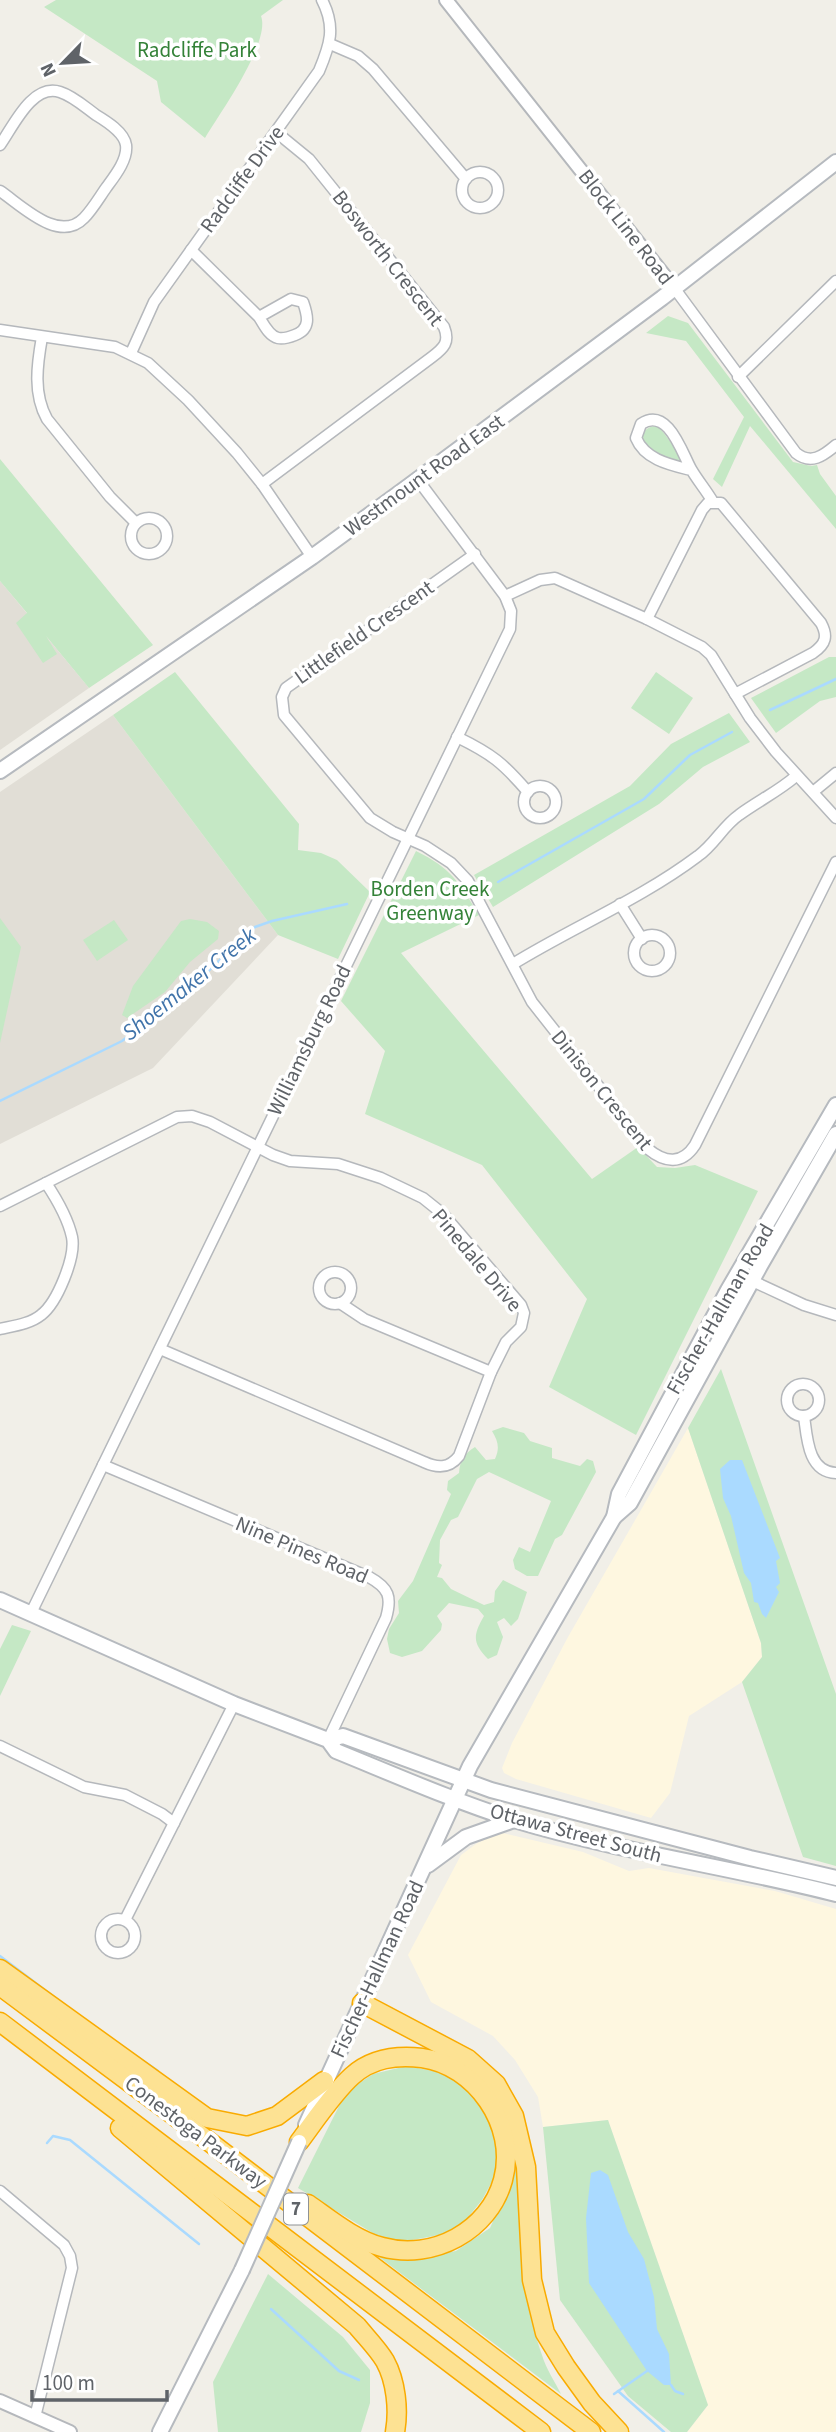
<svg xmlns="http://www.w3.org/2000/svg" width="836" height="2432" font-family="'Source Sans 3',sans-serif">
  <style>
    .commercial { fill: #fef7e0 }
    .education { fill: #e1ded6 }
    .green { fill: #c5e8c5 }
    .water { fill: #aadaff }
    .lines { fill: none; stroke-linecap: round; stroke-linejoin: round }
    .stream { stroke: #aadaff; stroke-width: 2.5 }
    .minor-casing { stroke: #b5b8bc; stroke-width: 13 }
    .tertiary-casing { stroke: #b5b8bc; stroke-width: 16 }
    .secondary-casing { stroke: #b6babf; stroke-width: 18 }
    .motorway-casing { stroke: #f9ab00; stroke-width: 21 }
    .minor { stroke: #fff; stroke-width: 10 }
    .tertiary { stroke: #fff; stroke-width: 12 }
    .secondary { stroke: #fff; stroke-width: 14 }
    .motorway { stroke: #fde293; stroke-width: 18 }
    .secondary-bridge-casing { stroke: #b6babf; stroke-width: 18; stroke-linecap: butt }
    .secondary-bridge { stroke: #fff; stroke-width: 14 }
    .labels { text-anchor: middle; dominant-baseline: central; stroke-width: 7; stroke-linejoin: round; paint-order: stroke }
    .shield { fill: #fff; stroke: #8f9295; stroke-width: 2 }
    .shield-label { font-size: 19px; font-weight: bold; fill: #5f6368 }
    .park-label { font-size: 21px; fill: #348238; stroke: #fff }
    .street-label { font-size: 21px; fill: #5f6368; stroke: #fff }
    .water-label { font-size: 23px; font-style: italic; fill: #4174aa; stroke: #fff }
  </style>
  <rect width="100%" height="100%" fill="#f1efe8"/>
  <!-- commercial -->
  <g class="commercial">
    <polygon points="688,1428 761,1643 762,1657 742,1682 689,1716 670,1793 651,1818 516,1779 504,1773 502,1768 512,1743 568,1637"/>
    <polygon points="498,1832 583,1852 629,1871 649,1868 775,1891 836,1909 836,2432 687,2432 708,2405 608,2120 543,2127 538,2097 515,2060 493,2036 431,2002 408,1955 461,1855 476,1844"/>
  </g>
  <!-- education -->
  <g class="education">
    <polygon points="0,581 89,688 0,750"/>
    <polygon points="113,715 278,935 153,1068 0,1144 0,792"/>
  </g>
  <!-- green -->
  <g class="green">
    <path d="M56,0H283L261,16C271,42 220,113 205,138L161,102L157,81L44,7Z"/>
    <polygon points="668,316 688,323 793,462 811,466 817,465 820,474 836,496 836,529 750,426 722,487 713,479 744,417 686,341 646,333"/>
    <path d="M654,426L660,428L681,456L680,461L677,463L646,448L641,440C643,432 645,428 654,426Z"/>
    <polygon points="0,459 153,645 89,688 46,636 57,654 43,663 16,623 27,613 0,581"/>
    <polygon points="829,657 836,657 836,697 820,701 776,733 751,698"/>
    <polygon points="175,672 299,824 298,850 321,853 337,860 370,892 338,959 278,935 113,715"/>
    <polygon points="656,672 693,698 669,734 631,708"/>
    <polygon points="729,713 750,742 703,767 659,804 493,907 474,875 630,786 671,744"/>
    <path d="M416,851C451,868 459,882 479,915L401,953L592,1179L638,1147L657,1167L675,1168L695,1165L758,1191L636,1435L549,1387L587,1299L482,1165L365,1114L385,1051L341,1001Z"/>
    <polygon points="0,918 21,947 0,1043"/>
    <polygon points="190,919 207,922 219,931 218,939 190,962 165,992 127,1018 122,1015 133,986 181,921"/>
    <polygon points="114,920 128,940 97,961 83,940"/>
    <polygon points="721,1369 836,1694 836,1866 803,1857 742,1682 762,1657 761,1643 688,1428"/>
    <path d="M503,1427L524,1433L530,1441L552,1448V1458L580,1466L587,1459L593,1461L596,1472L562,1535L555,1539L538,1576H527L515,1569L513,1560L519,1547L530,1552L551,1501L489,1472L477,1479L458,1517L451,1520L440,1540L439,1563L442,1565L437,1577L442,1578L451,1589L484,1605L494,1602L495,1591L503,1580L527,1592L518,1619L511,1626L504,1618L497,1622L503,1637L497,1655L488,1659C472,1643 473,1635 484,1616L478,1609L449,1603L437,1616L442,1624L441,1630L422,1651L402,1657L390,1653L387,1639L389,1629L399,1613L398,1601L413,1581L451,1494L447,1490L448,1481L459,1473C460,1460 464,1454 475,1447L486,1460L495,1459C500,1448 498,1441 492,1431Z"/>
    <polygon points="12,1625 31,1631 0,1696 0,1649"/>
    <polygon points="407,2066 449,2074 485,2106 499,2154 495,2176 482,2200 465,2221 444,2234 402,2242 376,2235 298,2188 346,2092 373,2074"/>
    <polygon points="608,2120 708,2405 687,2432 671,2432 628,2396 560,2300 543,2127"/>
    <path d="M517,2157C522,2222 520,2293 542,2355C546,2369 555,2382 561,2394L379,2257L410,2259L456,2251L490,2228L509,2186Z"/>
    <polygon points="268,2274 343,2337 370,2370 370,2403 361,2432 218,2432 213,2382"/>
  </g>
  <!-- water -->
  <g class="water">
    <polygon points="730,1460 742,1460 780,1558 776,1561 780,1583 776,1587 779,1592 766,1618 762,1614 758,1603 754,1602 751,1583 744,1573 731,1516 723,1498 720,1469"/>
    <polygon points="600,2170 608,2175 628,2232 644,2259 654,2297 657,2329 669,2354 671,2385 664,2385 647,2371 589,2283 586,2218 591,2173"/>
  </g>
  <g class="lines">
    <!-- stream -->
    <g class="stream">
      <polyline points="770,710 836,679"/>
      <polyline points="498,882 644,799 690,755 732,732"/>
      <polyline points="0,1101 122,1041 188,990 255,927 272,921 347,904"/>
      <polyline points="0,1956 62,2003"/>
      <polyline points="129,2051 158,2071"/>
      <polyline points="47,2143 53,2136 70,2140 199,2244"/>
      <polyline points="271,2309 339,2371 359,2380"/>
      <polyline points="671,2385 675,2391 683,2394"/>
      <polyline points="618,2391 664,2432"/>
      <polyline points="614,2394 647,2371"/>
    </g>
    <!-- minor casing -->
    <g class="minor-casing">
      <g id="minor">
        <polyline points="330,44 358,56 373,69 466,179"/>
        <path d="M0,145C13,127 32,83 60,92C73,96 85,107 96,115C106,121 124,132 126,145C128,160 114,177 106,188C99,198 92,210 84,218C59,244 21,205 0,191"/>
        <circle cx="480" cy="190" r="18"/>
        <path d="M191,250L259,317C264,325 269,336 278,338C283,339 290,337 295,335C311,329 308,316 303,302L291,299L259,317"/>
        <path d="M675,289L796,453C811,465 823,456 836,445"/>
        <polyline points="0,330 115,347 148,363 188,400 237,453 262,484 312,557"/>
        <path d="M42,337C37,365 33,394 47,419L110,497L136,523"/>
        <path d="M131,353L154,302L319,71C330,45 336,27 322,0"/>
        <polyline points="738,377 836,281"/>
        <path d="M691,470C671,465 645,460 636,438L641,424C668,406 682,453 691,469C698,481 706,490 713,502"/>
        <path d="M262,484L432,357C444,348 450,342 444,327L309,159L276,132"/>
        <circle cx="149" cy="536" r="18"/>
        <path d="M475,554L286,688L282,697L284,715L370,818L393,832L425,846L451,863L468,881L532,1002L648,1149C665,1163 682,1165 695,1145L836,862"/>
        <polyline points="505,596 540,580 555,578 647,619 702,647 711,655 750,718 776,752 836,818"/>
        <path d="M647,619L702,510L708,503H721L821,623C828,636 826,644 813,653L735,694"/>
        <path d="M457,737C492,754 503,763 528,792"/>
        <circle cx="540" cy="802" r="16"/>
        <polyline points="813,792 836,773"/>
        <polyline points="620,904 642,939"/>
        <circle cx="652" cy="953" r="18"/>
        <path d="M513,964C573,927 641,899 698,856C714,845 723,826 739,815C758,801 779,791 796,776"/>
        <path d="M0,1206L177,1117L192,1116L210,1122L273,1155L290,1161L338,1164L381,1178L423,1198L443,1214L521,1305L524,1313L521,1327L506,1342L491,1372L459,1456C449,1469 437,1468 424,1462L160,1349"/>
        <circle cx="335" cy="1288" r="16"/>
        <polyline points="746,1278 804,1305 836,1315"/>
        <polyline points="340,1303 364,1319 491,1372"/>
        <path d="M0,1329C13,1326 30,1324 41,1315C57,1303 76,1257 72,1237C68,1219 56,1198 46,1183"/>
        <circle cx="803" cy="1400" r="16"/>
        <path d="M804,1416C807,1438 808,1472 836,1473"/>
        <path d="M103,1465L369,1577C389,1588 392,1597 386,1618L328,1740"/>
        <polyline points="31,1613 510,629 511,611 505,596 418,480"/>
        <polyline points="0,1746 84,1787 125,1795 162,1814 174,1823"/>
        <circle cx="118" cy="1936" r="17"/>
        <polyline points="125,1920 234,1704"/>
        <polyline points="0,2191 64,2245 70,2256 72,2268 35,2417"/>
      </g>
    </g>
    <!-- tertiary casing -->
    <g class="tertiary-casing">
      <g id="tertiary">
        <polyline points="446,0 675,289"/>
        <polyline points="0,2401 70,2432"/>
      </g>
    </g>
    <!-- secondary casing -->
    <g class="secondary-casing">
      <g id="secondary">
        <polyline points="0,771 312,557 409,486 662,298 836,162"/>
        <polyline points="614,1517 630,1503 760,1266 836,1134"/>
        <path d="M0,1600L234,1704L328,1740L336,1751C395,1775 454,1801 514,1820C620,1852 730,1867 836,1894"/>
        <polyline points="328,1740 343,1736 491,1790 750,1858 836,1878"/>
        <polyline points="428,1865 466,1837 514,1820"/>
        <polyline points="306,2125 470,1766 614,1517 619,1494 728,1290 836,1105"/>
        <polyline points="160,2432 242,2270"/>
      </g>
    </g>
    <!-- motorway casing -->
    <g class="motorway-casing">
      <g id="motorway">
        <polyline points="0,1969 207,2118 247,2126 277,2116 324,2081"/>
        <polyline points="0,1986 207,2140 591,2432"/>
        <polyline points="362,2003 468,2059 496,2084 514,2116 526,2167 532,2280 545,2333 566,2367 592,2403 619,2432"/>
        <polyline points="0,2022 541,2432"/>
        <path d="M120,2128L357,2326C366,2337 378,2349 385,2361C396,2381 399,2410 395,2432"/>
        <path d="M299,2142C314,2122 334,2092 352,2076C372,2058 396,2055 422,2058C475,2065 518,2125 503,2180C489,2231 433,2261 382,2247C355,2240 331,2220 308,2204"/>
      </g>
    </g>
    <!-- minor -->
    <use href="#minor" class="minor"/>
    <!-- tertiary -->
    <use href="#tertiary" class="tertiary"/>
    <!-- secondary -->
    <use href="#secondary" class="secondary"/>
    <!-- motorway -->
    <use href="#motorway" class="motorway"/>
    <!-- secondary-bridge casing -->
    <g class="secondary-bridge-casing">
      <polyline id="secondary-bridge" points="242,2270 299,2142"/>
    </g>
    <!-- secondary-bridge -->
    <use href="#secondary-bridge" class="secondary-bridge"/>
  </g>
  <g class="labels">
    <!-- shield labels -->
    <rect class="shield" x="284" y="2193.5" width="24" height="31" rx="5"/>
    <g class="shield-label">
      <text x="296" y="2209">7</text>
    </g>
    <!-- park labels -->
    <g class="park-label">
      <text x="197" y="50">Radcliffe Park</text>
      <text x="430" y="889">Borden Creek<tspan x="430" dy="24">Greenway</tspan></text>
    </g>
    <!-- street labels -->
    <g class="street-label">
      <text transform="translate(242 179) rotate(-54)">Radcliffe Drive</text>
      <text transform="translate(626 227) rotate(52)">Block Line Road</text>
      <text transform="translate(388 258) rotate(52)">Bosworth Crescent</text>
      <text transform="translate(424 475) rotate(-36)">Westmount Road East</text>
      <text transform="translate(364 632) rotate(-35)">Littlefield Crescent</text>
      <text transform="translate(309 1040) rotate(-64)">Williamsburg Road</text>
      <text transform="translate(602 1090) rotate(51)">Dinison Crescent</text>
      <text transform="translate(477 1260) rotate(50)">Pinedale Drive</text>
      <text transform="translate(720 1309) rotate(-60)">Fischer-Hallman Road</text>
      <text transform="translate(302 1550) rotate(23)">Nine Pines Road</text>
      <text transform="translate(576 1833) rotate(15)">Ottawa Street South</text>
      <text transform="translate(377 1969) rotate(-65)">Fischer-Hallman Road</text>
      <text transform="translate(196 2132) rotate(37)">Conestoga Parkway</text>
    </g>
    <!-- water labels -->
    <g class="water-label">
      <text transform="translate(189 984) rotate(-39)">Shoemaker Creek</text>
    </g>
  </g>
  <!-- north arrow -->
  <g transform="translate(63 63) rotate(245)" stroke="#ffffff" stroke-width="5" paint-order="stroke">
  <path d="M0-5L12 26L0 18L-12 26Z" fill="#5f6368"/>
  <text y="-10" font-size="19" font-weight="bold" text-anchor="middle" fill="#5f6368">N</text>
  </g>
  <!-- scale -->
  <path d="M32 2390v10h135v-10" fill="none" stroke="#5f6368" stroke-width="3.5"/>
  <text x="42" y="2390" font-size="21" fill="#5f6368" stroke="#ffffff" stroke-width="5" paint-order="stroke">100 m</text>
</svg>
